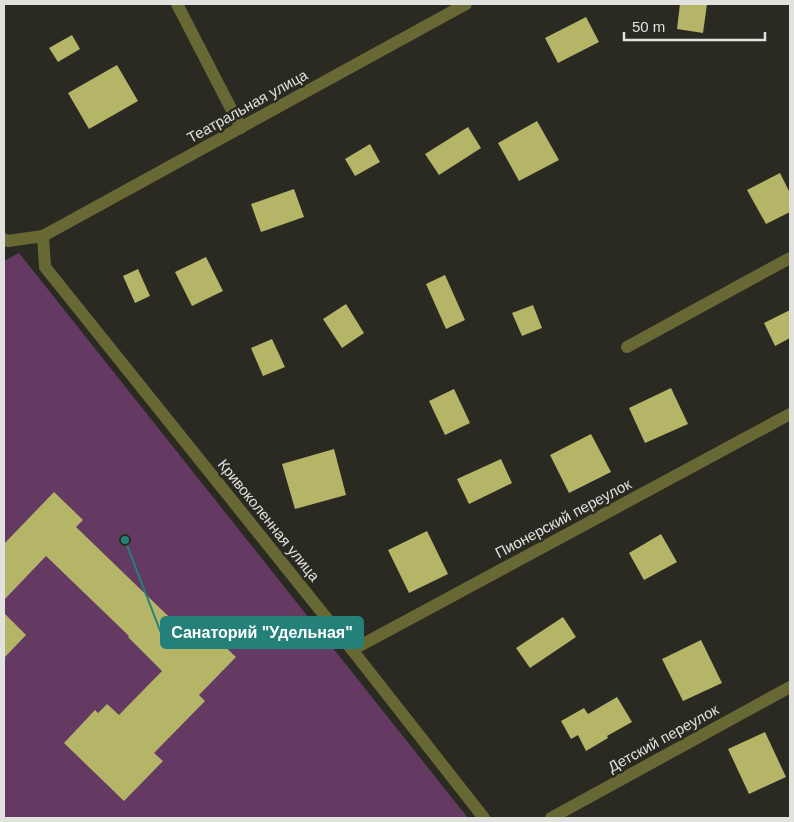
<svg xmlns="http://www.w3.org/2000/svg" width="794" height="822" font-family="Arial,sans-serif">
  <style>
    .green { fill: #643a63 }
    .building { fill: #b5b568 }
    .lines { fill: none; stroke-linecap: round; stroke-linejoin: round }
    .minor { stroke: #686835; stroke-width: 12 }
    .labels { text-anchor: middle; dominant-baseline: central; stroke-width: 5; stroke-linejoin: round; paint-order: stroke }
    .street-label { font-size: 15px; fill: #e1e1dd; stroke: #2a2a23 }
    .leader { fill: none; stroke: #248179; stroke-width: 2 }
    .callout-dot { fill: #248179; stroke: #2a2a23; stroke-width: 2 }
    .callout { fill: #248179; stroke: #248179; stroke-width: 2 }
    .callout-label { font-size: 16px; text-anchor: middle; font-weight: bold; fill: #fff }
  </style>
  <rect width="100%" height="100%" fill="#2a2a23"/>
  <!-- green -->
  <polygon class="green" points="19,253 468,818 4,818 4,261"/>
  <!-- building -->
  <g class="building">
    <polygon points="680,4 707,4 703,33 677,29"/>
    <polygon points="586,17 599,42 558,63 545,38"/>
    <polygon points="72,35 80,49 58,62 49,48"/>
    <polygon points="117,65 138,101 89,129 68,93"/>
    <polygon points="537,121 559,160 519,181 498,143"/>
    <polygon points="468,127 481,148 439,175 425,154"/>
    <polygon points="370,144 380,162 355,176 345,159"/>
    <polygon points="780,173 790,193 790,212 766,224 747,190"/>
    <polygon points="294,189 304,217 261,232 251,204"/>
    <polygon points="206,257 223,291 192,306 175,272"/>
    <polygon points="138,269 150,296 135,303 123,276"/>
    <polygon points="445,275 465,320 446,329 426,284"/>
    <polygon points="346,304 364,333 342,348 323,319"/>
    <polygon points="533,305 542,328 522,336 512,313"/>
    <polygon points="790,310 790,338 775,346 764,323"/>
    <polygon points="272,339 285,367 263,376 251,348"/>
    <polygon points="671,388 688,424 645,443 629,408"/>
    <polygon points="454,389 470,423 445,435 429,401"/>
    <polygon points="591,434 611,472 569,493 550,455"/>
    <polygon points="334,449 346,495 295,509 282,464"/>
    <polygon points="501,459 512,483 469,504 457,479"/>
    <polygon points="54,492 83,520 76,527 193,640 205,628 236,657 199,695 205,701 154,753 163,761 124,801 64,743 95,710 98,713 107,704 119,715 162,671 128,637 129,636 46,556 4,600 4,544"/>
    <polygon points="427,531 448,574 409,593 388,550"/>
    <polygon points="661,534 677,562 644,580 629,553"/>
    <polygon points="4,613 26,635 4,658"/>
    <polygon points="563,617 576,637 530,668 516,648"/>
    <polygon points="701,640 722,683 683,701 662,659"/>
    <polygon points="617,697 632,722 607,736 608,738 586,751 578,735 571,739 561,721 584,708 588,714"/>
    <polygon points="765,732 786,777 749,794 728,749"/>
  </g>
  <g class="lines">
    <!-- minor -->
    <g class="minor">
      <polyline points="177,4 241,128"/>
      <polyline points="43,236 45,267 357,656 484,818"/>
      <polyline points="4,239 8,241 43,236 466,4"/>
      <polyline points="627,347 790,258"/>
      <polyline points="352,650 790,414"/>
      <polyline points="551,818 790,687"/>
    </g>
  </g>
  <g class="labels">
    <!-- street labels -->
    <g class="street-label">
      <text transform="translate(247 106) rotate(-29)">Театральная улица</text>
      <text transform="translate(563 518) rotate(-28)">Пионерский переулок</text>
      <text transform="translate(269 520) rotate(51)">Кривоколенная улица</text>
      <text transform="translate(663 738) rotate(-29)">Детский переулок</text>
    </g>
  </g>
  <!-- callouts -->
  <path class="leader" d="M125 540L161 633"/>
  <circle class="callout-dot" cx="125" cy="540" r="5"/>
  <rect class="callout" x="161" y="617" width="202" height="31" rx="5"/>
  <g class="callout-label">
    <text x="262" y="638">Санаторий "Удельная"</text>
  </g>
  <!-- border -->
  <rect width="794" height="822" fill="none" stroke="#e1e1dd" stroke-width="10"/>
  <!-- scale -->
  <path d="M624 32v8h141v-8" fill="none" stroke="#e1e1dd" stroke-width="2.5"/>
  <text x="632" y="32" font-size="15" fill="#e1e1dd" stroke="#2a2a23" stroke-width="4" paint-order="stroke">50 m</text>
</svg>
